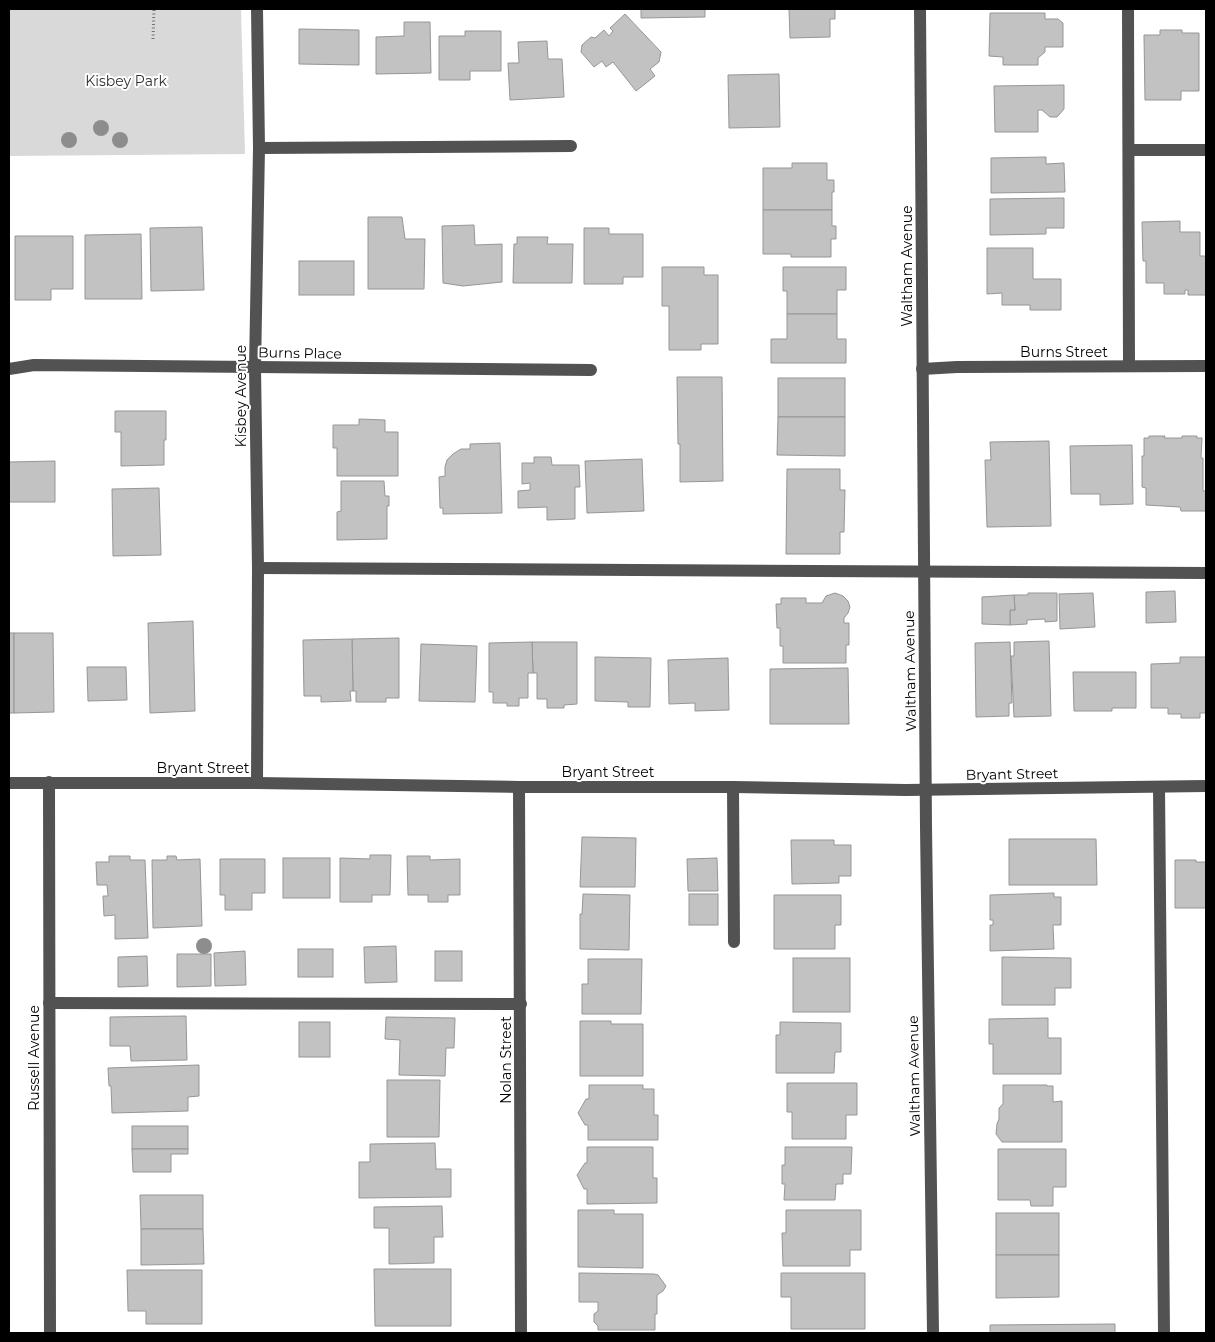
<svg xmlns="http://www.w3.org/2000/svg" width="1215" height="1342" font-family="Montserrat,sans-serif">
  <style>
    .green { fill: #d9d9d9 }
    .building { fill: #c2c2c2; stroke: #969696 }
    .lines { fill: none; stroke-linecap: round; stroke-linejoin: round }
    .path { stroke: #747474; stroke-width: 3; stroke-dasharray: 1 2.5; stroke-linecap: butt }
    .minor { stroke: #525252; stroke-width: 12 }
    .tree { fill: #8d8d8d }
    .labels { text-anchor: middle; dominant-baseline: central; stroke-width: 4; stroke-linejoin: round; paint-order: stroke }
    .park-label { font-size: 14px; fill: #303030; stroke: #fff }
    .street-label { font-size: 14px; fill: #000; stroke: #fff }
  </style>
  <rect width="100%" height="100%" fill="#fff"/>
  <!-- green -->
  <polygon class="green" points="9,9 241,9 245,154 9,156"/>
  <!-- building -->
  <g class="building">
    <polygon points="641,9 705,9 705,17 641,18"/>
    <polygon points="789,9 835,9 835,19 830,19 830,37 790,38"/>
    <polygon points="990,13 1045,13 1045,19 1058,19 1063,23 1063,47 1045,47 1045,52 1038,58 1038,65 1003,65 1003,57 989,56"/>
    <polygon points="625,14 661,52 659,62 650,69 655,76 636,91 613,62 606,67 602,61 594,67 581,52 582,45 591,37 595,38 604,30 609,36 613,31 610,28"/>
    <polygon points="404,22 430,22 431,73 376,74 376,37 404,36"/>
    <polygon points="299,29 359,30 359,65 299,64"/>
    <polygon points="1160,30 1182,30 1182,33 1199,33 1199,91 1181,91 1181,100 1145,100 1144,35 1160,35"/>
    <polygon points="465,31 501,31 501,71 470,71 470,80 439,80 439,36 465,36"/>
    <polygon points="547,41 548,59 562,59 564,97 510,100 508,63 519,63 518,42"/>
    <polygon points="779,74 780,127 729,128 728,75"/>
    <polygon points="1064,85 1064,109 1057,117 1050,117 1042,110 1038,110 1038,132 995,132 994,86"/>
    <polygon points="1046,157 1046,164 1064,163 1065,192 991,193 991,158"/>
    <polygon points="792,163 827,163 827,180 834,180 834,192 832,192 832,210 763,210 763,168 792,168"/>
    <polygon points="1064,198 1064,228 1046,228 1046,234 990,235 990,199"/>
    <polygon points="763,210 832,210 832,226 836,226 836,239 831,239 831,257 791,257 791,254 763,254"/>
    <polygon points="368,217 402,217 405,239 425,239 424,289 368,289"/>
    <polygon points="1180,221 1180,232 1200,232 1200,256 1206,256 1206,295 1188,295 1188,290 1185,290 1185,294 1164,294 1164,283 1146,283 1146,261 1143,261 1142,222"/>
    <polygon points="474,225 475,245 502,244 502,282 463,286 443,283 442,226"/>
    <polygon points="202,227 204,290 151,291 150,228"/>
    <polygon points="584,228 609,228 609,234 643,234 643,277 623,277 623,284 584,284"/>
    <polygon points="141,234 142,299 85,299 85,235"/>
    <polygon points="15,236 73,236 73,289 51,289 51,300 15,300"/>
    <polygon points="517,237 548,237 547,244 573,244 572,283 513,283 514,244 517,244"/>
    <polygon points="987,248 1033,248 1033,279 1061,279 1061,310 1030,310 1030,305 1002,305 1002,293 987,294"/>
    <rect x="299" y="261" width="55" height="34"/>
    <polygon points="662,267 704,267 704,275 718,275 718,344 701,344 701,350 669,350 669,306 662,306"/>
    <polygon points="783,267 846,267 846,290 837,290 837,314 787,314 787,291 783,291"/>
    <polygon points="787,314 837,314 837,339 846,339 846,363 771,363 771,339 787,339"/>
    <polygon points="677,377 722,377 723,481 680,482 680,444 678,444"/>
    <rect x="778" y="378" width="67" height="39"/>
    <polygon points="115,411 166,411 166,440 164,440 164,465 121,466 121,432 115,432"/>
    <polygon points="778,417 845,417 845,456 777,455"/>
    <polygon points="359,419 385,420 385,432 398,432 398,476 337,476 337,448 333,448 333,425 359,425"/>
    <polygon points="1149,436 1165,436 1164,438 1182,438 1182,436 1197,436 1197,438 1202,438 1201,458 1203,458 1203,491 1206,491 1206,511 1181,511 1180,507 1146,505 1146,488 1142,487 1142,456 1144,456 1144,438 1149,438"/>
    <polygon points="1049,441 1051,526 987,527 985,460 991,460 990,442"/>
    <polygon points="500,443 502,513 443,514 443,508 440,508 439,477 445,476 445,467 447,460 453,454 461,449 470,449 470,444"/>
    <polygon points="1132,445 1133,504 1100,505 1100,494 1071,494 1070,446"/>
    <polygon points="534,457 551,457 552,465 579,465 580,487 575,487 575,519 547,520 547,507 518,508 518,491 530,490 530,483 522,484 522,463 534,463"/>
    <polygon points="642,459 644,511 587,513 585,461"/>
    <polygon points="55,461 55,502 9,502 9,462"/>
    <polygon points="787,469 840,469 840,490 845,490 844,532 840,532 840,554 786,554"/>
    <polygon points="341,481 384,481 385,496 389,496 389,506 387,506 387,539 337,540 337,512 341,511"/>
    <polygon points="159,488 161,555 113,556 112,489"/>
    <polygon points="1175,591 1176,622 1146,623 1146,592"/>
    <polygon points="835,593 843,596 848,601 850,607 848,613 844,618 844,623 849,623 849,645 846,645 846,663 783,663 783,646 780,646 780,628 777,628 776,604 781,604 781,598 806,598 806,603 822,603 826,596"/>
    <polygon points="1028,593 1057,593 1057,621 1045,622 1045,619 1027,620 1027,624 1010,625 1010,610 1015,610 1014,595 1028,595"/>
    <polygon points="1093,593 1095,627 1060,629 1059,594"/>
    <polygon points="1014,595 1015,610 1010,610 1010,625 982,624 982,597"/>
    <polygon points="193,621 195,711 150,713 148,623"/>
    <rect x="9" y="633" width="5" height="80"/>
    <polygon points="14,633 53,633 54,712 14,713"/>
    <polygon points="399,638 399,698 386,698 386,702 356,702 356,691 353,691 352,639"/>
    <polygon points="352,639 353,691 350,691 351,701 321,702 321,696 304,696 303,640"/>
    <polygon points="1049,641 1051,716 1014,717 1011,656 1014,656 1014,642"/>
    <polygon points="532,642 577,642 577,704 564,705 564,708 547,708 547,699 537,699 537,673 533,673"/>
    <polygon points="532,642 533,673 528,673 528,698 519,698 519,706 507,706 507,703 493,703 493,692 489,692 489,643"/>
    <polygon points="1010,642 1012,703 1009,703 1009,716 976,717 975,643"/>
    <polygon points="421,644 477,646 475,702 419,701"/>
    <polygon points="595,657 651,658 650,707 628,707 628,702 595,701"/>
    <polygon points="1180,657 1206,657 1206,713 1200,713 1200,718 1181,718 1181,714 1168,714 1168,708 1151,708 1151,664 1180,663"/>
    <polygon points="728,658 729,710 695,711 695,703 669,704 668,660"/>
    <polygon points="87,667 126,667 127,700 88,701"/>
    <polygon points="848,668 849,724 770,724 770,669"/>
    <polygon points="1073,672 1136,672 1136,708 1112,708 1112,711 1074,711"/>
    <polygon points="582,837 636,838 635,887 580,887"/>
    <polygon points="1009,839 1096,839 1097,885 1009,885"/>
    <polygon points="791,840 834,840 834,845 851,845 851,876 839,876 839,883 792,884"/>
    <polygon points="370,855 391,855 390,895 372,895 372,902 340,902 340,858 370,859"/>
    <polygon points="109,856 130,856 130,860 145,860 148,938 115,939 115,915 104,916 103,896 108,896 107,885 97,885 96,862 109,862"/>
    <polygon points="167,856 176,856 177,860 200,859 202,926 153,928 152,860 167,860"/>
    <polygon points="407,856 430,856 430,860 460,859 460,895 448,895 448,902 428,902 428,895 408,895"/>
    <rect x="283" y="858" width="47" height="40"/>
    <polygon points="717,858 718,891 688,891 687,859"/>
    <polygon points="220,859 265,859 265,893 252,893 252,910 225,910 225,895 220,895"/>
    <polygon points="1175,860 1196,860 1196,862 1206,862 1206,908 1175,908"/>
    <polygon points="1054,893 1054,897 1061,897 1061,925 1053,925 1054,949 990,951 990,925 993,925 993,920 990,920 990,895"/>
    <polygon points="583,894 630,895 629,950 580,949 580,914 582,914"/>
    <rect x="689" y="894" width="29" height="31"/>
    <polygon points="774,895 841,895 841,925 835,925 835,949 774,949"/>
    <polygon points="396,946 397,982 365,983 364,947"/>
    <rect x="298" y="949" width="35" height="28"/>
    <polygon points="245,951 246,985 215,986 214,953"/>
    <rect x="435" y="951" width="27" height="30"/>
    <polygon points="177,954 211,954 211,986 177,987"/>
    <polygon points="147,956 148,986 118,987 118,957"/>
    <polygon points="1002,957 1071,958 1071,988 1055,988 1055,1005 1002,1005"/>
    <rect x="793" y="958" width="57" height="54"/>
    <polygon points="588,959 642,959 641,1014 582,1014 582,984 588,984"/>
    <polygon points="186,1016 187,1060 131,1061 130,1046 110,1046 110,1017"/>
    <polygon points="386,1017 455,1018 454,1048 446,1048 445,1076 399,1075 400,1040 385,1039"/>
    <polygon points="1048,1018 1048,1038 1061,1038 1061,1074 993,1074 993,1044 989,1044 989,1019"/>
    <polygon points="580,1021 611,1021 611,1024 643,1024 643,1076 580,1076"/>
    <rect x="299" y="1022" width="31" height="35"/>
    <polygon points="780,1022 841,1023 841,1052 835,1052 834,1073 776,1073 776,1035 780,1035"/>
    <polygon points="199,1065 199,1096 188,1097 188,1111 112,1113 111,1086 109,1086 108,1068"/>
    <polygon points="387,1080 440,1080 439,1137 387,1137"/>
    <polygon points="787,1083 857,1083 857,1115 846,1115 846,1139 792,1139 792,1112 787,1112"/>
    <polygon points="589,1085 643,1085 643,1089 654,1089 654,1115 658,1115 658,1140 588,1140 588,1125 585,1125 578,1113 586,1099 589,1099"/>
    <polygon points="1003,1085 1047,1085 1047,1086 1053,1086 1053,1102 1062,1101 1062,1142 1002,1142 996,1134 997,1124 999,1119 999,1108 1003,1104"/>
    <rect x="132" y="1126" width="56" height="23"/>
    <polygon points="435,1143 436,1169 451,1169 451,1197 359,1198 359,1162 370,1162 370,1144"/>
    <polygon points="587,1147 653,1147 653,1178 657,1178 657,1203 587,1204 587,1189 584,1189 577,1175 585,1163 587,1163"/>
    <polygon points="785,1147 852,1147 851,1174 843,1174 843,1184 836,1184 835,1200 784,1200 785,1184 782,1184 782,1165 785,1165"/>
    <polygon points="132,1149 188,1149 188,1154 171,1154 171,1172 133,1172"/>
    <polygon points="998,1149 1066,1149 1066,1187 1053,1187 1053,1206 1031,1206 1030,1200 998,1200"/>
    <polygon points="140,1195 203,1195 203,1229 141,1229"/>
    <polygon points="442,1206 443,1237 434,1237 434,1263 389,1264 389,1228 374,1228 374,1207"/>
    <polygon points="578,1210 614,1210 614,1214 643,1214 643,1268 578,1267"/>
    <polygon points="786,1210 861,1210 861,1250 850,1250 850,1266 783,1266 782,1233 786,1233"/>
    <rect x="996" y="1213" width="63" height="42"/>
    <polygon points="141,1229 203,1229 204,1264 141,1265"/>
    <polygon points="996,1255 1059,1255 1059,1297 996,1298"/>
    <polygon points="374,1269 451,1269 451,1326 375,1326"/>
    <polygon points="127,1270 202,1270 202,1324 146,1324 146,1311 128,1311"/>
    <polygon points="579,1273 654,1274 658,1275 666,1286 663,1291 657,1295 657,1314 655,1314 655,1330 598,1330 598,1326 594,1322 594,1314 598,1311 598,1302 579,1302"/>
    <polygon points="781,1273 865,1273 865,1329 791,1329 791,1297 781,1297"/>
    <polygon points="1115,1324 1115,1333 990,1333 990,1325"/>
  </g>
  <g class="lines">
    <!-- path -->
    <polyline class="path" points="153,39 154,9"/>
    <!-- minor -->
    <g class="minor">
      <path d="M920,9C922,281 926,554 926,827L933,1333"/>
      <polyline points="1128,9 1129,366"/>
      <polyline points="259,148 571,146"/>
      <polyline points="1130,150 1206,150"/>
      <polyline points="9,369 34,365 591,370"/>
      <polyline points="922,369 957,367 1206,366"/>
      <polyline points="258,568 1206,573"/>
      <polyline points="49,782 50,1333"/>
      <polyline points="9,783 257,783 519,787 733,787 906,790 1206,786"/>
      <polyline points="257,783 258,568 255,368 259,148 257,9"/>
      <polyline points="519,787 521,1333"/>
      <polyline points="733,787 734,942"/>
      <polyline points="1159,787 1164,1333"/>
      <polyline points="49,1003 521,1004"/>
    </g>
  </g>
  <!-- trees -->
  <g class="tree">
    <circle cx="101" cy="128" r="8"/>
    <circle cx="69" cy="140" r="8"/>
    <circle cx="120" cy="140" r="8"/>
    <circle cx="204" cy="946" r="8"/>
  </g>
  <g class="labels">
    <!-- park labels -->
    <g class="park-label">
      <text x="126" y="81">Kisbey Park</text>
    </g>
    <!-- street labels -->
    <g class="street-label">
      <text transform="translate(907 266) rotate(-90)">Waltham Avenue</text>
      <text x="1064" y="352">Burns Street</text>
      <text transform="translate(300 353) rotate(1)">Burns Place</text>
      <text transform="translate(241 396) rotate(-90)">Kisbey Avenue</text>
      <text transform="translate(910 671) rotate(-91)">Waltham Avenue</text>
      <text x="203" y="768">Bryant Street</text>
      <text x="608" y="772">Bryant Street</text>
      <text transform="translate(1012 774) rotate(-1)">Bryant Street</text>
      <text transform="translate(34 1058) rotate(-90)">Russell Avenue</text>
      <text transform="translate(506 1060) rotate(-90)">Nolan Street</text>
      <text transform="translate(914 1076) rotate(-91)">Waltham Avenue</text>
    </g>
  </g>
  <!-- border -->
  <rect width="1215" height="1342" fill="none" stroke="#000000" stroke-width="20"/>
</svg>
